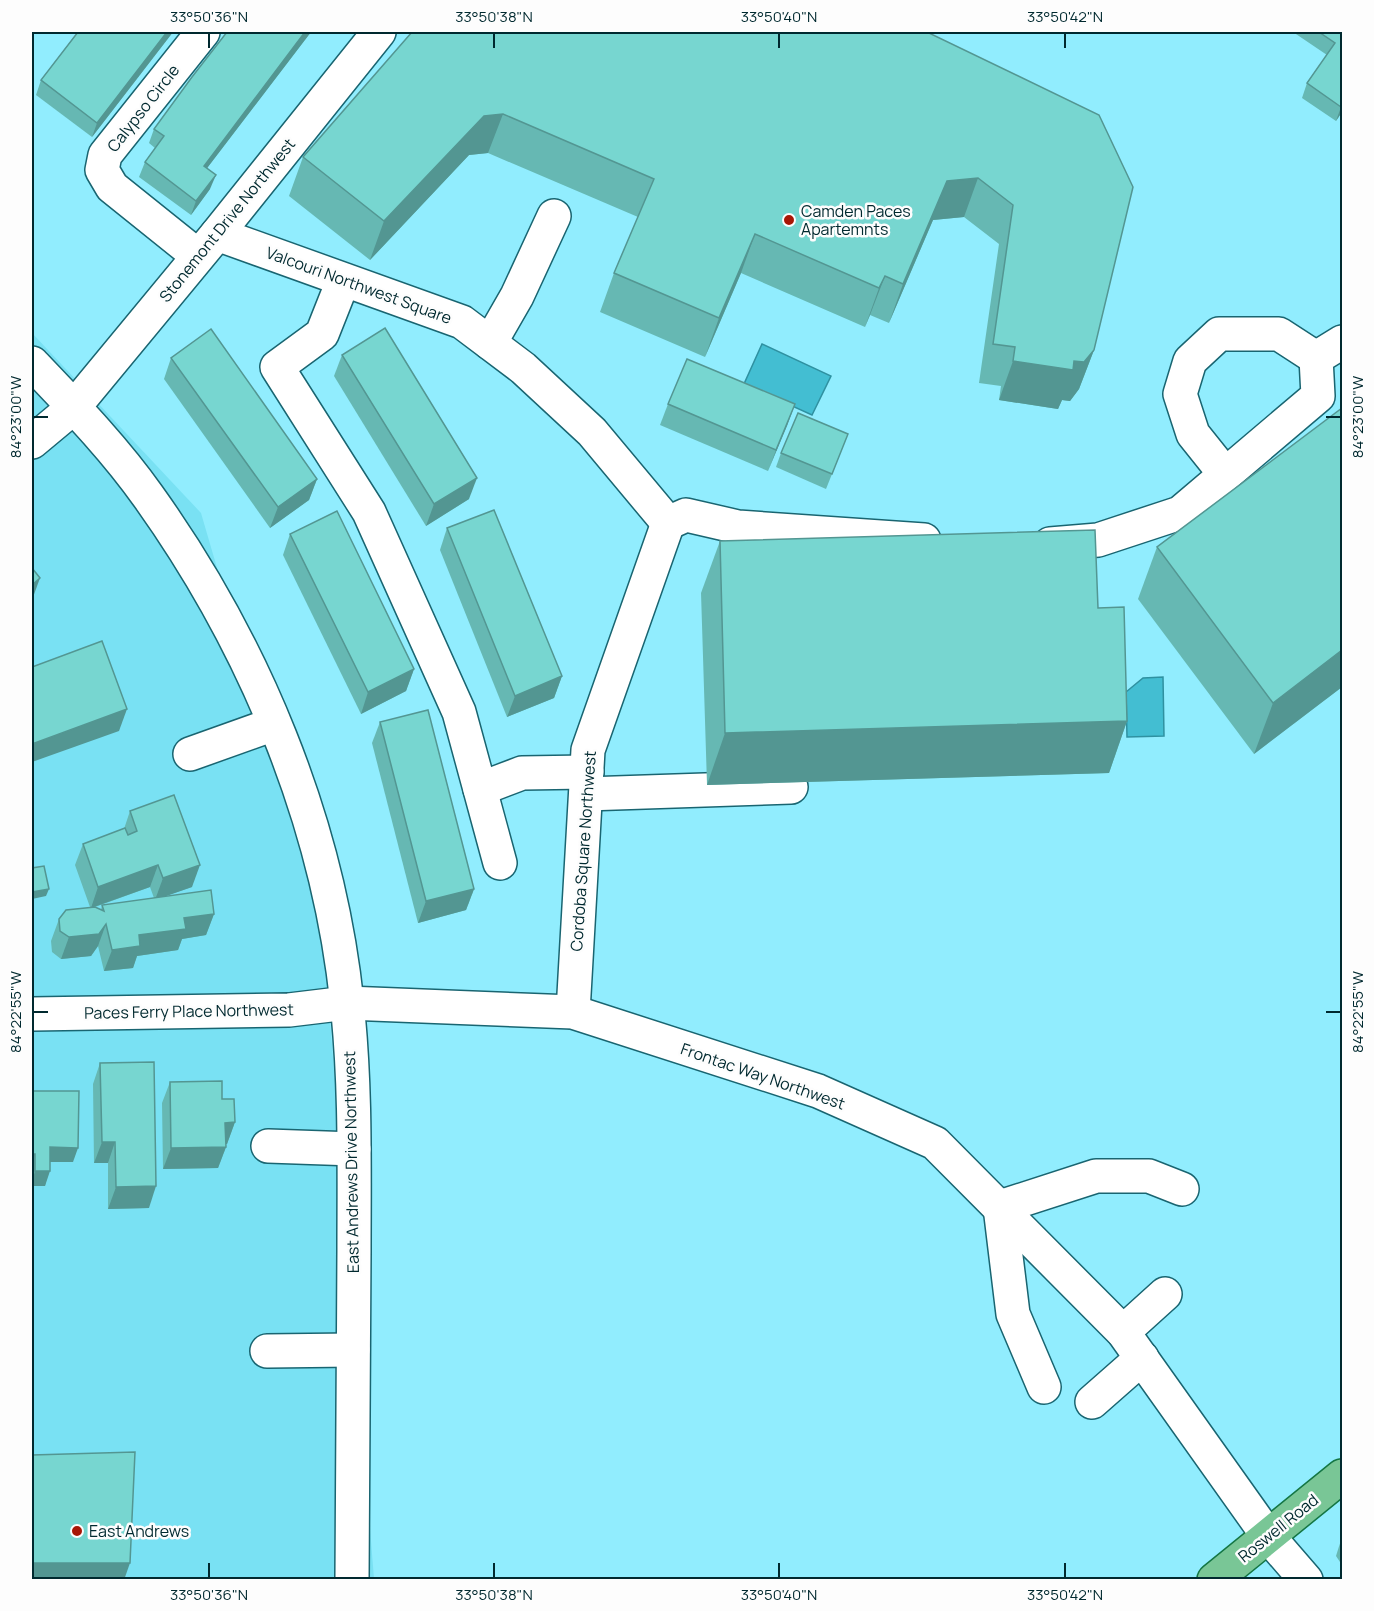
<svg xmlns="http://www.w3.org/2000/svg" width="1374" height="1611" font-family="Manrope,sans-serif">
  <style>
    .built { fill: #79e1f3 }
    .water { fill: #43bed2; stroke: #2f91a1; stroke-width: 1.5 }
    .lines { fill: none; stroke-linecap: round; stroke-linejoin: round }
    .minor-casing { stroke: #196571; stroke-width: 36 }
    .major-casing { stroke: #147644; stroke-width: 36 }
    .minor { stroke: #fff; stroke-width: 33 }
    .major { stroke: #79c696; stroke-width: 33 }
    .wall { fill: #66b8b3; fill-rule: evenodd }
    .shaded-wall { fill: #539692 }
    .building { fill: #77d6d0; stroke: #539692; stroke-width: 1.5 }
    .ticks { fill: none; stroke: #00292f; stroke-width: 2 }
    .poi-dot { fill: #a81606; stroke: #fdfdfd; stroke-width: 2 }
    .labels { text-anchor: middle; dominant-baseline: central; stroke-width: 5; stroke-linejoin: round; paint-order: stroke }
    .street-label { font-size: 16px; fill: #00292f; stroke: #fdfdfd }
    .poi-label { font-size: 16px; fill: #00292f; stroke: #fdfdfd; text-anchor: start }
    .neatline { fill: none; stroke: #00292f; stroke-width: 2 }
    .ticks-label { font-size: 15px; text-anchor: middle; fill: #00292f }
  </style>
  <rect width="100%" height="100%" fill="#91edfe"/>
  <!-- built -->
  <polygon class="built" points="32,333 201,513 323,931 374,1579 32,1579"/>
  <!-- water -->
  <g class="water">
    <polygon points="762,344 831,376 812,415 744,384"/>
    <polygon points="1163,677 1164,736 1127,737 1126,692 1143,678"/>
  </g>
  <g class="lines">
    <!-- minor casing -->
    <g class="minor-casing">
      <g id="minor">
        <polyline points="217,234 462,322 523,368 592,432 668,523 686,515 738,527 924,540"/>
        <polyline points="198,256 112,187 102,170 105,155 203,32"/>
        <polyline points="343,281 322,334 277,367 369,512 459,712 500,863"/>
        <polyline points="490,343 517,296 554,216"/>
        <path d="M32,363C73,406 114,448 148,496C254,644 328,821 347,1003C356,1086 354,1169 354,1252C353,1361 353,1470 352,1580"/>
        <polyline points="32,442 74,407 217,234 379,32"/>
        <polyline points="1225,474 1193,434 1180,394 1190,361 1219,334 1279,334 1316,358"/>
        <polyline points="1050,544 1098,540 1180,513 1318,396 1316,358 1342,342"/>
        <polyline points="190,754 274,724"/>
        <polyline points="480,789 522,773 587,772"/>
        <polyline points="586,794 791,787"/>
        <polyline points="573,1012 588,750 668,523"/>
        <polyline points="32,1014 289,1010 347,1003 573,1012 818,1091 935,1143 1123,1332 1268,1536 1306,1580"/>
        <polyline points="268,1146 354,1149"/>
        <polyline points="1123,1332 1165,1294"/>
        <polyline points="267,1351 353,1350"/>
        <polyline points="1044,1387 1013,1314 1000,1207 1096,1176 1149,1176 1182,1189"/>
        <polyline points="1092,1402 1142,1358"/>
      </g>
    </g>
    <!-- major casing -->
    <g class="major-casing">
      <polyline id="major" points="1214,1580 1342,1476"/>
    </g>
    <!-- minor -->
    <use href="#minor" class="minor"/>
    <!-- major -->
    <use href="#major" class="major"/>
  </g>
  <!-- wall -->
  <g class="wall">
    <polygon points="78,32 173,32 92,137 36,95 41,80"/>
    <polygon points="227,32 311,32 207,168 210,189 191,215 139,177 145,162 155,148 149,143 154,129"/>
    <polygon points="412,32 927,32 1094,350 1079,389 1070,401 1062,400 1058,409 999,400 1001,386 979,383 999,244 964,217 933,220 889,323 870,315 865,327 741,273 705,357 600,312 614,273 638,217 488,153 469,155 370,260 289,196 303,157"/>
    <polygon points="1293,32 1342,32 1342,112 1336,121 1302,98 1307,83 1327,55"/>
    <polygon points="342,355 469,499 426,526 334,376"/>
    <polygon points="171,358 317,479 309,500 270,528 164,379"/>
    <polygon points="668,404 795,404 768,471 660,425"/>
    <polygon points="1342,408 1342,687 1254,754 1138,599 1157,547"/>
    <polygon points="848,434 826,489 776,467 781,453"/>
    <polygon points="447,528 562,676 554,698 507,717 440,550"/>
    <polygon points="290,534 414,669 406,691 361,714 283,555"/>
    <polygon points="720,541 1098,608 1127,721 1109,773 707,785 701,593"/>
    <polygon points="380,722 474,889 466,910 418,923 372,743"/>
    <path d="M130,811L192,887L162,897L214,914L206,935L182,939L178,950L137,956L133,968L104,971L98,946L91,956L61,959L52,952L51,941L59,919L90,907L75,865L83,844L124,829ZM150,887L154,898L102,905L101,910L95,907Z"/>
    <polygon points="100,1063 149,1208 108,1209 108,1163 94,1163 93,1084"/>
    <polygon points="170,1082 222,1099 235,1122 227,1144 226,1144 226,1147 218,1168 163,1169 162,1103"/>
    <polygon points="32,1091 73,1162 50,1162 45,1186 32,1186"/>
    <polygon points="1342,1537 1342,1565 1336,1556"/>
  </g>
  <!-- shaded-wall -->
  <g class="shaded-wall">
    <polygon points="167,32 173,32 92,137 97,123"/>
    <polygon points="305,32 311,32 198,180 204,166"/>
    <polygon points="1342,105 1342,112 1336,121 1341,107"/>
    <polygon points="503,114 488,153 469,155 370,260 384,221 484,116"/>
    <polygon points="216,175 210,189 191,215 196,201"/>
    <polygon points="978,178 964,217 933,220 889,323 903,284 947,181"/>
    <polygon points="755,234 741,273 705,357 719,318"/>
    <polygon points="885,276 870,315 865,327 879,288"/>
    <polygon points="1094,350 1079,389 1070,401 1062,400 1058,409 999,400 1013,361 1074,361"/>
    <polygon points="795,404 787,426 768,471 776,450"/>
    <polygon points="477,478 469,499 426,526 434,504"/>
    <polygon points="317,479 309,500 270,528 278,507"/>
    <polygon points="40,578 32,600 32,585"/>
    <polygon points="1342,650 1342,687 1254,754 1273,703"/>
    <polygon points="414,669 406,691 361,714 368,692"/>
    <polygon points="562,676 554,698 507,717 515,696"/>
    <polygon points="127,709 119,731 32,762 32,744"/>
    <polygon points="1127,721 1109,773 707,785 725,733"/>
    <polygon points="158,865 150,887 91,908 98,887"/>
    <polygon points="200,865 192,887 155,900 163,878"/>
    <polygon points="49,889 46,896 32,899 32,892"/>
    <polygon points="474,889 466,910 418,923 426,901"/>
    <polygon points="214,914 206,935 182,939 178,950 137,956 133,968 104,971 112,950 139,935 184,918"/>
    <polygon points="106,924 98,946 91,956 61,959 69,937"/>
    <polygon points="235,1122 227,1144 217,1144 225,1123"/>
    <polygon points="102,1142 115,1142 108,1163 94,1163"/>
    <polygon points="50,1147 78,1148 73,1162 45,1162"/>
    <polygon points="226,1147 218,1168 163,1169 171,1148"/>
    <polygon points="32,1154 35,1154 32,1165"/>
    <polygon points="35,1171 50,1171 45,1186 32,1186 32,1182"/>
    <polygon points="156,1186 149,1208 108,1209 116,1187"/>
    <polygon points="32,1563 130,1563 124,1580 32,1580"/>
  </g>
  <!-- building -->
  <g class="building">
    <polygon points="78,32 167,32 97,123 41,80"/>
    <polygon points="227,32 305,32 204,166 216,175 196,201 145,162 164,136 154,129 192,77"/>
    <polygon points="412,32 927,32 1099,115 1133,187 1094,350 1084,362 1074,361 1073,370 1013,361 1015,347 993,344 1013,205 978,178 947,181 903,284 885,276 879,288 755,234 719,318 614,273 654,179 503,114 484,116 384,221 303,157"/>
    <polygon points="1319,32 1342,32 1342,105 1341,107 1307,83 1335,43"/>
    <polygon points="385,328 477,478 434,504 342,355"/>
    <polygon points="211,329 317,479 278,507 171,358"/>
    <polygon points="687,359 795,404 776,450 668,404"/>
    <polygon points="1342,408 1342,650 1273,703 1157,547"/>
    <polygon points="798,413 848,434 832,474 781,453"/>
    <polygon points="494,510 562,676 515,696 447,528"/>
    <polygon points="337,511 414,669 368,692 290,534"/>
    <polygon points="1095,530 1098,608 1124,607 1127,721 725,733 720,541"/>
    <polygon points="32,568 40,578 32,585"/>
    <polygon points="102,641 127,709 32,744 32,667"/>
    <polygon points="428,710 474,889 426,901 380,722"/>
    <polygon points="174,795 200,865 163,878 158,865 98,887 83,844 125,828 128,835 137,831 130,811"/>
    <polygon points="44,866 49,889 32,892 32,868"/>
    <polygon points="211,890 214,914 184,918 186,929 139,935 140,946 112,950 106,924 99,934 69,937 60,931 59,919 66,910 95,907 104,911 102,905"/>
    <polygon points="154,1062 156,1186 116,1187 115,1142 102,1142 100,1063"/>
    <polygon points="222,1081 222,1099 234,1099 235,1122 225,1123 226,1147 171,1148 170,1082"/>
    <polygon points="32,1091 79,1091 78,1148 50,1147 50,1171 35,1171 35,1154 32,1154"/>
    <polygon points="135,1452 130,1563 32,1563 32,1455"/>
  </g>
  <!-- ticks -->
  <path class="ticks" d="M209,33V48M494,33V48M779,33V48M1065,33V48M33,417H48M1326,417H1341M33,1012H48M1326,1012H1341M209,1563V1578M494,1563V1578M779,1563V1578M1065,1563V1578"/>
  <!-- markers -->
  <g class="poi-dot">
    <circle cx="789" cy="220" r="6"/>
    <circle cx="77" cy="1531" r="6"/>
  </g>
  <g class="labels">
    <!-- street labels -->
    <g class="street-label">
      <text transform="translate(143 108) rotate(-52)">Calypso Circle</text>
      <text transform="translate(227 220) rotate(-51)">Stonemont Drive Northwest</text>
      <text transform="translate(359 285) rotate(20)">Valcouri Northwest Square</text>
      <text transform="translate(583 851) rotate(-86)">Cordoba Square Northwest</text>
      <text transform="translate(189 1011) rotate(-1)">Paces Ferry Place Northwest</text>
      <text transform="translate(763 1076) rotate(19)">Frontac Way Northwest</text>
      <text transform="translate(351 1162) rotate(-91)">East Andrews Drive Northwest</text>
      <text transform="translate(1278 1528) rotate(-39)">Roswell Road</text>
    </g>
    <!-- poi labels -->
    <g class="poi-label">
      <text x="801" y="211">Camden Paces<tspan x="801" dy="18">Apartemnts</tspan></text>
      <text x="89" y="1531">East Andrews</text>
    </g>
  </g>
  <!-- border -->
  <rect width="1374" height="1611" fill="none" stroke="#fdfdfd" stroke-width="66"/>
  <rect x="33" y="33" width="1308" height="1545" class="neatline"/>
  <g class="ticks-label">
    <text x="209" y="22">33°50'36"N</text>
    <text x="494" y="22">33°50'38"N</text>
    <text x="779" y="22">33°50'40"N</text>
    <text x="1065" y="22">33°50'42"N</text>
    <text transform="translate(1358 417) rotate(-90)" y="5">84°23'00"W</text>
    <text transform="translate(16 417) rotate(-90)" y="5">84°23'00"W</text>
    <text transform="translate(16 1012) rotate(-90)" y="5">84°22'55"W</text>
    <text transform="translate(1358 1012) rotate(-90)" y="5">84°22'55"W</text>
    <text x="209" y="1600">33°50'36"N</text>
    <text x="494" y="1600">33°50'38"N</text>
    <text x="779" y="1600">33°50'40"N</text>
    <text x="1065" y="1600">33°50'42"N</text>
  </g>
</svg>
